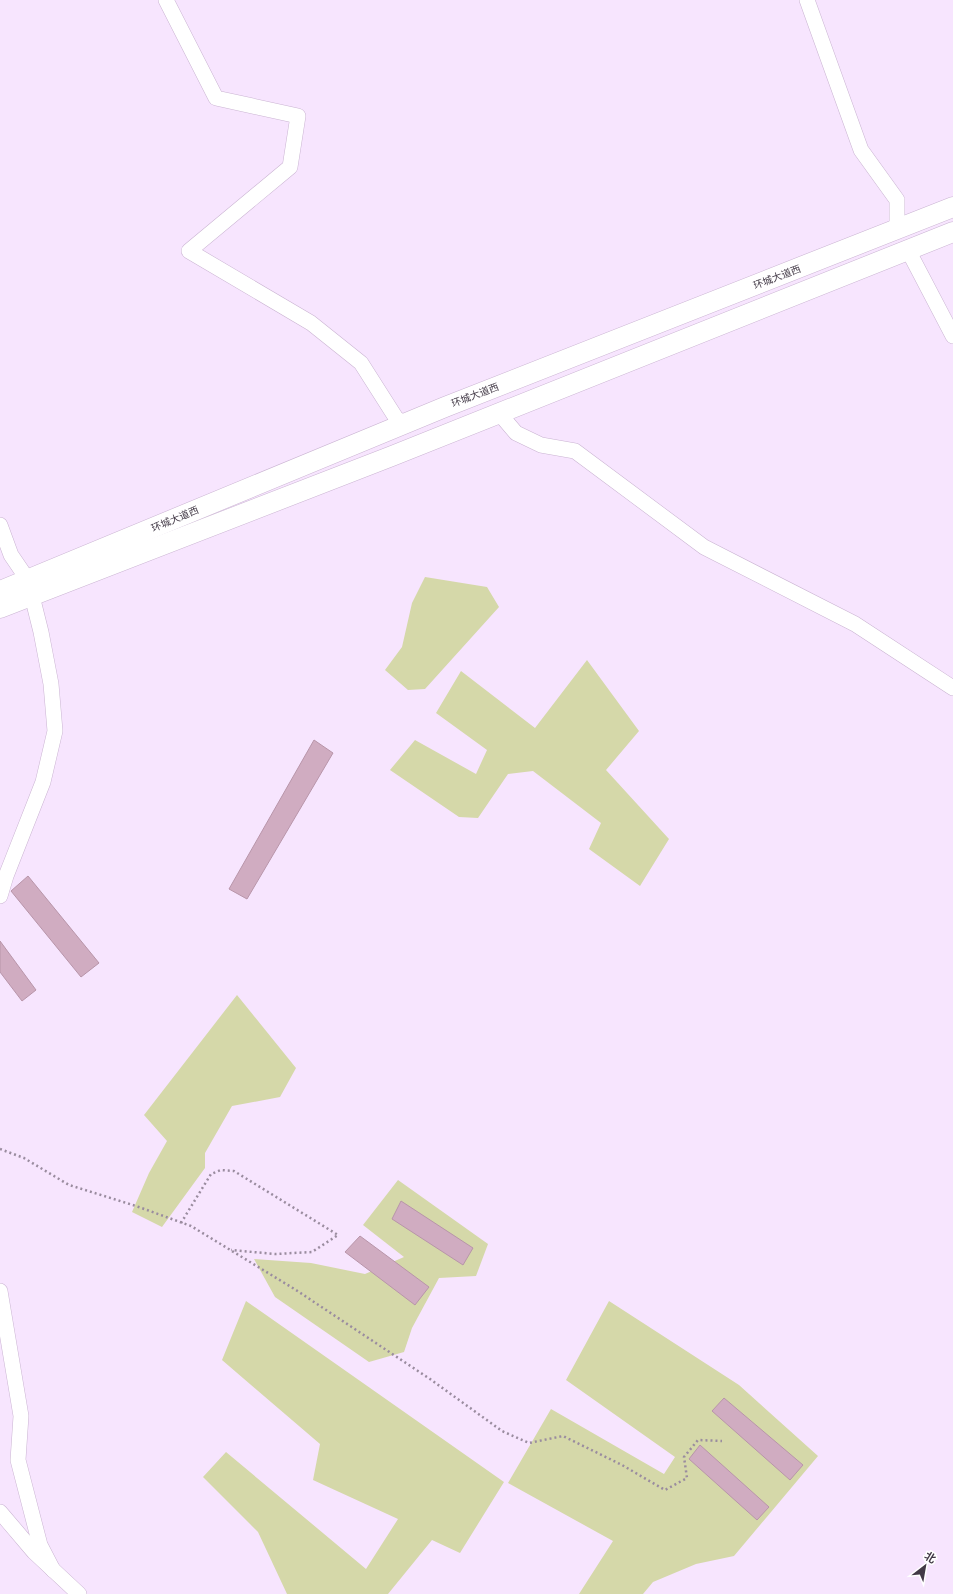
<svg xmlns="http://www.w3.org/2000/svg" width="953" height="1594" font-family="Quicksand,'Noto Sans SC',sans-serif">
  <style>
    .green { fill: #d5d8a9 }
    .building { fill: #d0acc1; stroke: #b895a9 }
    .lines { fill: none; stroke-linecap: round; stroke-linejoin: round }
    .minor-casing { stroke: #cab4d2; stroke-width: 16 }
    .major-casing { stroke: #cab4d2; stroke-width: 21 }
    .path { stroke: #9a8c9f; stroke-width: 2.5; stroke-dasharray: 2 3; stroke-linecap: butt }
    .minor { stroke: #fff; stroke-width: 15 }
    .major { stroke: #fff; stroke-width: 20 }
    .labels { text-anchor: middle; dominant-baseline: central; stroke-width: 3.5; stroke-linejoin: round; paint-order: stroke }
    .street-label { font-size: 10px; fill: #423946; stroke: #fff }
  </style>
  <rect width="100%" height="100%" fill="#f7e5fe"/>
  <!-- green -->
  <g class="green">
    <polygon points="425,577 487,587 499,607 425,689 408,690 385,670 402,647 412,603"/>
    <polygon points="587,660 639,731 606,770 669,839 640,886 589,849 601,823 533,771 508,774 478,818 459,817 390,770 415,740 476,774 487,750 436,713 461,671 535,728"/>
    <polygon points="237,995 296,1068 280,1097 232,1106 205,1153 205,1168 162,1227 132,1212 149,1173 167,1141 144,1115"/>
    <polygon points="398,1180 488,1244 476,1276 439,1278 412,1328 404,1352 369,1362 275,1297 254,1259 311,1263 365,1274 404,1257 363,1225"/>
    <polygon points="246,1301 504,1482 460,1553 432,1540 388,1594 287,1594 258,1532 203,1477 226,1452 366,1569 398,1519 313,1480 320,1444 222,1360"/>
    <polygon points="609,1301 739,1385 818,1456 734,1556 696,1564 653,1582 643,1594 579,1594 613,1541 508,1483 551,1409 664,1474 675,1457 566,1380"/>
  </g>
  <!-- building -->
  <g class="building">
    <polygon points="314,740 333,753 247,899 229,889"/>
    <polygon points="28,876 99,963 81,977 11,891"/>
    <polygon points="0,941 36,990 22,1001 0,972"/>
    <polygon points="401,1201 473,1248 463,1265 392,1219"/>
    <polygon points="360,1236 429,1287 415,1305 345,1252"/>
    <polygon points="724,1398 803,1465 790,1480 712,1411"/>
    <polygon points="700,1445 769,1507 757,1520 689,1459"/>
  </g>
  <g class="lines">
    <!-- minor casing -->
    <g class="minor-casing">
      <g id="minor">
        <polyline points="166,0 216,98 298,116 290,167 189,251 311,323 361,363 396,418 404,424"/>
        <polyline points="807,0 861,150 897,200 897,230"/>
        <polyline points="908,250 953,336"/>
        <polyline points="499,413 516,433 541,445 575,451 704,547 855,624 953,688"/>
        <polyline points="0,525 11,555 28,580"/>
        <polyline points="0,896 6,876 43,782 55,731 51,684 41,632 32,596"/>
        <polyline points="0,1291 21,1416 18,1460 40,1545 53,1570"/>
        <polyline points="0,1512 34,1552 79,1594"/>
      </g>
    </g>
    <!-- major casing -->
    <g class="major-casing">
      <g id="major">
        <polyline points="0,591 445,407 953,207"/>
        <polyline points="0,608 392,456 953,232"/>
      </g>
    </g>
    <!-- path -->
    <g class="path">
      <polyline points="0,1149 24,1158 69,1185 136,1206 191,1226 296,1290 430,1379 502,1431 529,1443 563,1436 622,1465 665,1490 687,1478 684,1457 698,1440 722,1441"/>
      <polyline points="181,1223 211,1174 221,1170 234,1171 338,1235 312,1252 275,1254 231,1250"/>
    </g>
    <!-- minor -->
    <use href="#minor" class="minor"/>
    <!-- major -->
    <use href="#major" class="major"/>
  </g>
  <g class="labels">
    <!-- street labels -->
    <g class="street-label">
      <text transform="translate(777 277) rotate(-21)">环城大道西</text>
      <text transform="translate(475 395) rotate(-21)">环城大道西</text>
      <text transform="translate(175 519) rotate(-23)">环城大道西</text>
    </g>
  </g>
  <!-- north arrow -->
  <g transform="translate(925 1566) rotate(31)" stroke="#ffffff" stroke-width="3" paint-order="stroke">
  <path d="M0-3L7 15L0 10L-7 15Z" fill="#423946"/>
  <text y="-6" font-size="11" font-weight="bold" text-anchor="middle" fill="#423946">北</text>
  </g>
</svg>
